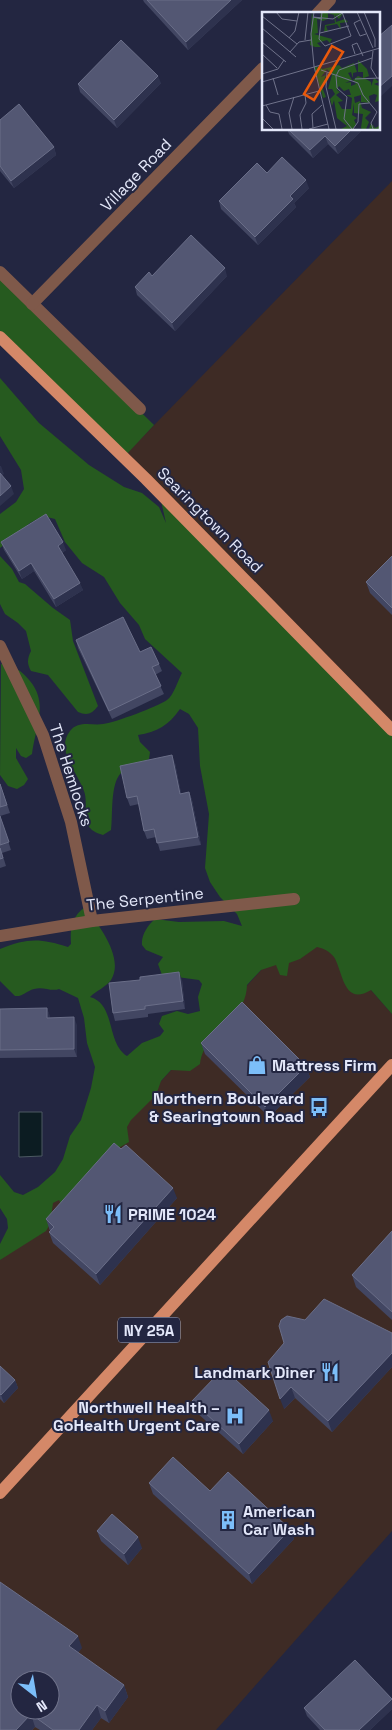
<svg xmlns="http://www.w3.org/2000/svg" width="392" height="1730" font-family="'Space Grotesk',sans-serif">
  <style>
    .commercial { fill: #3e2b25; fill-rule: evenodd }
    .green { fill: #265a1f }
    .water { fill: #0c1c22; stroke: #4c5962 }
    .lines { fill: none; stroke-linecap: round; stroke-linejoin: round }
    .street { stroke: #7f594a; stroke-width: 12 }
    .primary { stroke: #d48868; stroke-width: 12 }
    .wall { fill: #424662 }
    .shaded-wall { fill: #2e324e }
    .building { fill: #535773; stroke: #6a6e88; fill-rule: evenodd }
    .labels { text-anchor: middle; dominant-baseline: central; stroke-width: 4; stroke-linejoin: round; paint-order: stroke }
    .shield { fill: #232641; stroke: #a9adc2; stroke-width: 1 }
    .shield-label { font-size: 15px; font-weight: bold; fill: #e3e7f9 }
    .street-label { font-size: 16px; fill: #e3e7f9; stroke: #232641 }
    .poi-label { font-size: 16px; font-weight: bold; fill: #e3e7f9; stroke: #232641; text-anchor: start }
    .inset-road { fill: none; stroke: #70738b; stroke-width: 1 }
    .view { fill: #e8590c; fill-opacity: 0.15; stroke: #e8590c; stroke-width: 2.5 }
    .inset-edge { fill: none; stroke: #e3e7f9; stroke-width: 2.5 }
  </style>
  <rect width="100%" height="100%" fill="#232641"/>
  <!-- commercial -->
  <g class="commercial">
    <polygon points="392,181 392,730 123,457"/>
    <path d="M308,918L392,1014V1531L216,1730H0V1260ZM20,1680H50V1710H20Z"/>
  </g>
  <!-- green -->
  <g class="green">
    <polygon points="0,274 154,425 125,456 0,333"/>
    <path d="M0,378L39,423L89,465L124,487L142,493L159,507L166,523L159,492L392,730V1014L371,990C343,1007 343,971 334,957C329,951 325,949 317,947L300,959L289,963L287,976L280,975L276,965L261,970L247,985C246,1023 204,1029 200,1064L190,1071L171,1070L161,1081L156,1095L131,1120L127,1127L129,1142L113,1151L61,1204L59,1200L53,1203L50,1224L46,1231L0,1260V1244L8,1228L7,1219L0,1208V1175L14,1192L23,1195L38,1187L55,1172L63,1159L70,1136L81,1120L91,1088L95,1067L87,1043L84,1018L78,998L59,989C51,992 43,986 34,989C26,991 23,997 15,996L0,981V949C27,938 40,938 68,947L71,944C70,930 71,917 85,907C98,924 125,958 111,980C106,987 96,991 90,997C116,1004 106,1043 127,1056L142,1043L160,1036L164,1031L159,1024L162,1016L177,1011L188,1014L200,1011L198,997L202,984L199,980L162,975L158,964L163,957L146,950L142,945C141,935 148,925 155,919L179,922L224,921L242,926L237,914L220,897L210,882L205,868L209,814L200,766L198,728L189,714L180,709C169,725 157,732 138,735L140,742L150,752L149,759C140,763 128,766 121,773C110,784 113,815 111,830L103,835C76,828 90,807 84,791C78,773 55,750 70,731C79,720 92,726 103,724C117,722 156,707 167,700C174,695 178,680 182,673L145,639L139,625L120,603L104,577L82,563L65,542L55,519L43,516L30,523L0,548V514L16,502L24,489L21,470L0,436Z"/>
    <path d="M0,556L12,569L19,582L25,584L53,608L70,620L73,641L98,706C92,714 87,716 78,712L48,675L31,671C27,664 27,659 31,651L26,631L18,623L5,614L0,604Z"/>
    <path d="M1,664C14,666 21,670 30,681C49,704 35,728 32,754L26,758L21,756L16,748V758L28,779L24,785L17,789L8,786L0,775Z"/>
  </g>
  <!-- water -->
  <polygon class="water" points="19,1112 42,1112 42,1156 19,1157"/>
  <g class="lines">
    <!-- street -->
    <g class="street">
      <polyline points="317,14 330,0"/>
      <polyline points="0,272 140,409"/>
      <polyline points="32,304 263,68"/>
      <polyline points="0,646 43,735 71,822 92,921"/>
      <polyline points="0,936 92,921 294,899"/>
    </g>
    <!-- primary -->
    <g class="primary">
      <polyline points="0,337 146,479 392,730"/>
      <polyline points="0,1493 392,1065"/>
    </g>
  </g>
  <!-- wall -->
  <g class="wall">
    <polygon points="143,0 242,0 188,50 144,2"/>
    <polygon points="161,83 117,128 80,92 78,84"/>
    <polygon points="0,120 54,147 56,155 14,188 0,171"/>
    <polygon points="287,129 363,129 338,154 328,144 313,158 289,134"/>
    <polygon points="267,173 309,188 294,203 296,207 258,245 221,209 219,201"/>
    <polygon points="152,276 227,276 175,331 137,295 135,287"/>
    <polygon points="1,542 66,550 62,553 83,590 56,607 34,571 22,579 4,550"/>
    <polygon points="392,556 392,615 370,593 366,582"/>
    <polygon points="76,640 140,652 159,664 162,671 155,675 164,694 112,719 78,648"/>
    <polygon points="175,763 181,794 189,792 192,800 201,845 160,851 156,837 147,839 144,831 139,804 130,806 127,798"/>
    <polygon points="0,783 10,813 0,816 11,850 2,853 6,866 0,868"/>
    <polygon points="182,980 185,1009 148,1014 148,1017 115,1021 113,1013"/>
    <polygon points="47,1008 50,1018 77,1025 77,1057 0,1058 0,1009"/>
    <polygon points="201,1043 306,1066 310,1077 269,1117 205,1054"/>
    <polygon points="121,1149 177,1198 100,1285 53,1243 49,1232 50,1231 46,1219"/>
    <polygon points="392,1231 392,1320 356,1287 352,1275"/>
    <polygon points="305,1320 392,1333 392,1367 332,1432 295,1398 284,1409"/>
    <polygon points="0,1366 15,1380 18,1388 4,1403 0,1399"/>
    <polygon points="192,1401 273,1421 243,1454 196,1412"/>
    <polygon points="149,1483 210,1491 290,1529 294,1539 252,1584 153,1494"/>
    <polygon points="97,1531 142,1548 128,1565 101,1541"/>
    <polygon points="82,1648 78,1653 124,1685 128,1697 109,1723 101,1718 92,1730 40,1730 35,1727 32,1730 0,1730"/>
    <polygon points="392,1699 392,1709 370,1730 320,1730 307,1716 304,1708"/>
  </g>
  <!-- shaded-wall -->
  <g class="shaded-wall">
    <polygon points="231,0 242,0 188,50 186,42"/>
    <polygon points="158,76 161,83 117,128 114,120"/>
    <polygon points="392,76 392,86 378,99 378,88"/>
    <polygon points="352,129 363,129 338,154 335,146"/>
    <polygon points="325,136 328,144 313,158 310,150"/>
    <polygon points="54,147 56,155 14,188 11,181"/>
    <polygon points="306,180 309,188 294,203 296,207 258,245 255,237 290,196"/>
    <polygon points="225,268 227,276 175,331 172,323"/>
    <polygon points="0,466 1,466 4,474 0,477"/>
    <polygon points="11,486 14,494 0,506 0,496"/>
    <polygon points="63,542 66,550 60,554 58,546"/>
    <polygon points="31,563 34,571 22,579 19,571"/>
    <polygon points="80,583 83,590 56,607 54,599"/>
    <polygon points="172,755 175,763 183,802 180,794"/>
    <polygon points="189,792 192,800 201,845 198,837"/>
    <polygon points="179,972 182,980 185,1009 183,1001"/>
    <polygon points="47,1008 50,1016 50,1026 47,1018"/>
    <polygon points="74,1017 77,1025 77,1057 74,1049"/>
    <polygon points="306,1066 310,1077 269,1117 265,1107"/>
    <polygon points="173,1188 177,1198 100,1285 96,1274"/>
    <polygon points="392,1353 392,1367 332,1432 328,1421"/>
    <polygon points="15,1380 18,1388 4,1403 1,1395"/>
    <polygon points="291,1387 295,1398 284,1409 280,1399"/>
    <polygon points="269,1410 273,1421 243,1454 239,1444"/>
    <polygon points="290,1529 294,1539 252,1584 249,1574"/>
    <polygon points="138,1537 142,1548 128,1565 124,1554"/>
    <polygon points="78,1636 82,1648 73,1658 69,1646"/>
    <polygon points="124,1685 128,1697 109,1723 105,1711"/>
    <polygon points="392,1699 392,1709 370,1730 359,1730"/>
    <polygon points="97,1705 101,1718 92,1730 79,1730"/>
    <polygon points="31,1714 35,1727 32,1730 16,1730"/>
  </g>
  <!-- building -->
  <g class="building">
    <polygon points="147,0 231,0 186,42"/>
    <polygon points="392,25 392,76 378,88 378,37"/>
    <polygon points="121,40 158,76 114,120 78,84"/>
    <polygon points="19,104 54,147 11,181 0,166 0,120"/>
    <polygon points="288,129 352,129 335,146 325,136 310,150"/>
    <polygon points="282,157 306,180 290,196 293,199 255,237 219,201 257,163 267,173"/>
    <polygon points="191,235 225,268 172,323 135,287 149,272 152,276"/>
    <polygon points="0,473 11,486 0,496"/>
    <polygon points="46,514 63,542 58,546 80,583 54,599 31,563 19,571 1,542"/>
    <polygon points="392,556 392,608 366,582"/>
    <polygon points="123,617 140,652 151,647 159,664 152,667 161,686 109,711 76,640"/>
    <polygon points="172,755 180,794 189,792 198,837 157,843 154,829 144,831 137,796 127,798 120,766"/>
    <polygon points="0,784 7,805 0,807"/>
    <polygon points="0,816 9,842 0,845"/>
    <polygon points="0,848 3,858 0,859"/>
    <polygon points="179,972 183,1001 145,1006 145,1009 113,1013 109,983 140,980 140,977"/>
    <polygon points="242,1002 306,1066 265,1107 201,1043"/>
    <polygon points="47,1008 47,1018 74,1017 74,1049 0,1050 0,1009"/>
    <polygon points="114,1143 121,1149 126,1145 173,1188 96,1274 49,1232 54,1227 46,1219"/>
    <polygon points="392,1231 392,1312 352,1275"/>
    <polygon points="324,1299 392,1333 392,1353 328,1421 291,1387 280,1399 268,1362 284,1343 279,1326 281,1320 287,1316 305,1320"/>
    <polygon points="0,1366 15,1380 1,1395 0,1394"/>
    <polygon points="225,1370 269,1410 239,1444 192,1401 216,1376 218,1378"/>
    <polygon points="173,1457 210,1491 228,1472 290,1529 249,1574 149,1483"/>
    <polygon points="112,1514 138,1537 124,1554 97,1531"/>
    <path d="M0,1582L78,1636L69,1646L124,1685L105,1711L97,1705L79,1730H53L31,1714L16,1730H0ZM20,1680H50V1710H20Z"/>
    <polygon points="355,1660 392,1699 359,1730 325,1730 304,1708"/>
  </g>
  <!-- icons -->
  <defs>
    <g id="shop-bare" transform="scale(1.5)"><path d="M-5-2.5h2.3a2.7 3.5 0 0 1 5.4 0H5L5.5 6h-11ZM-1.5-2.5h3a1.5 2.3 0 0 0-3 0Z" fill="#7cbef9" stroke="#232641" stroke-width="2.5" paint-order="stroke"/></g>
    <g id="bus-bare" transform="scale(1.5)"><path d="M-5-6H5V4H4V6H2V4H-2V6H-4V4H-5ZM-3.5-4V0h7V-4ZM-3.5 1.2v1.5H-2V1.2ZM2 1.2v1.5H3.5V1.2Z" fill="#7cbef9" stroke="#232641" stroke-width="2.5" paint-order="stroke"/></g>
    <g id="restaurant-bare" transform="scale(1.5)"><path d="M-5-6h1v4h1v-4h1v4h1v-4h1v5L-1.5 .5V6h-2V.5L-5-1ZM5-6V6H3V1.5H1.5Q1.5-4 5-6Z" fill="#7cbef9" stroke="#232641" stroke-width="2.5" paint-order="stroke"/></g>
    <g id="hospital-bare" transform="scale(1.5)"><path d="M-5-5h3v3.5h4V-5h3V5h-3V1.5h-4V5h-3Z" fill="#7cbef9" stroke="#232641" stroke-width="2.5" paint-order="stroke"/></g>
    <g id="building-bare" transform="scale(1.5)"><path d="M-4-6H4V6H1V3H-1V6H-4ZM-2.5-4.3h1.7v1.8h-1.7ZM.8-4.3h1.7v1.8H.8ZM-2.5-1h1.7V.8h-1.7ZM.8-1h1.7V.8H.8Z" fill="#7cbef9" stroke="#232641" stroke-width="2.5" paint-order="stroke"/></g>
  </defs>
  <g fill-rule="evenodd">
    <use href="#shop-bare" x="257" y="1065"/>
    <use href="#bus-bare" x="319" y="1107"/>
    <use href="#restaurant-bare" x="113" y="1214"/>
    <use href="#restaurant-bare" x="330" y="1372"/>
    <use href="#hospital-bare" x="235" y="1416"/>
    <use href="#building-bare" x="228" y="1520"/>
  </g>
  <g class="labels">
    <!-- shield labels -->
    <rect class="shield" x="118" y="1317.5" width="62" height="25" rx="4"/>
    <g class="shield-label">
      <text x="149" y="1330">NY 25A</text>
    </g>
    <!-- street labels -->
    <g class="street-label">
      <text transform="translate(136 175) rotate(-46)">Village Road</text>
      <text transform="translate(210 520) rotate(45)">Searingtown Road</text>
      <text transform="translate(71 775) rotate(72)">The Hemlocks</text>
      <text transform="translate(145 899) rotate(-6)">The Serpentine</text>
    </g>
    <!-- poi labels -->
    <g class="poi-label">
      <text x="272" y="1065">Mattress Firm</text>
      <text x="304" y="1098" text-anchor="end">Northern Boulevard<tspan x="304" dy="18">&amp; Searingtown Road</tspan></text>
      <text x="128" y="1214">PRIME 1024</text>
      <text x="315" y="1372" text-anchor="end">Landmark Diner</text>
      <text x="220" y="1407" text-anchor="end">Northwell Health –<tspan x="220" dy="18">GoHealth Urgent Care</tspan></text>
      <text x="243" y="1511">American<tspan x="243" dy="18">Car Wash</tspan></text>
    </g>
  </g>
  <!-- overview -->
  <g transform="translate(262 12)">
    <rect width="118" height="118" fill="#232641"/>
    <path d="M50,0L51,6L58,5L59,0H82L77,7L73,3L74,10L83,7L86,10L78,11L79,18L75,12L64,14L66,19L62,20L63,13L73,11L72,3L66,1V7L61,9L55,7L56,21L52,22L70,27L68,31L65,28L55,31L59,35H53L48,33ZM96,48L105,57L107,64L102,66L109,70V74L112,66L117,70L112,72L117,74V89L113,90L115,83L112,82L107,84L108,91L99,90V83L92,85L93,91L98,89L100,96L109,100L103,106L107,110L104,117H107L109,111L113,116L117,114V117H100L99,116L101,102L92,101V91L90,103L95,106L92,108L94,112L91,117H79L85,114L75,106L72,88L70,94L68,87L73,82L70,77H66L70,63L65,57L59,65L64,63L62,68L67,67L60,75L64,85L61,86L52,54L61,57L77,53L80,56L92,51L95,60L91,61V66L89,60L86,61L90,68L83,71L89,70V74L94,72L91,68L96,64L101,66V60H96ZM77,74L82,79L87,77L89,83H84L90,86L89,97H80L76,90L81,89L74,83L78,80L75,78Z" fill="#265a1f" fill-rule="evenodd"/>
    <path class="inset-road" d="M14,0L20,7L35,9M52,0L49,22L52,54L67,117M60,0L57,27L63,34L89,24L80,0M95,0L111,36M102,0L113,27V35M0,4L35,32M60,7L51,5L71,7L82,0M98,8L92,11L98,24L104,22M0,16L34,45M58,21L87,14M27,26L33,19L37,0M43,28L46,0M0,30L24,50M111,39L109,56L115,66M28,40L37,30L49,28M0,42L15,56M93,42L90,33L95,31L101,44M59,58L96,71L101,83L115,100L109,111L111,117M65,61L64,75L74,117M0,62L16,57L22,48M11,66L16,83M93,67L118,66M0,70L118,36M4,93L8,100L17,102L20,117M0,94L57,79M0,106L11,117M51,116L50,102L60,93M30,117L27,101L32,85M40,117L38,103L44,91L43,83M47,117L66,112M90,117L82,107L85,85L75,76L74,64L77,58L110,46M91,117L96,110L97,92L107,91"/>
    <path class="view" d="M70,34L81,40L52,88L42,82Z"/>
    <rect width="118" height="118" class="inset-edge"/>
  </g>
  <!-- north arrow -->
  <g transform="translate(35 1695) rotate(149)"><circle r="24" fill="#232641" stroke="#70738b"/>
  <path d="M0-4L9 19L0 12L-9 19Z" fill="#7cbef9"/>
  <text y="-8" font-size="14" font-weight="bold" text-anchor="middle" fill="#e3e7f9">N</text>
  </g>
</svg>
